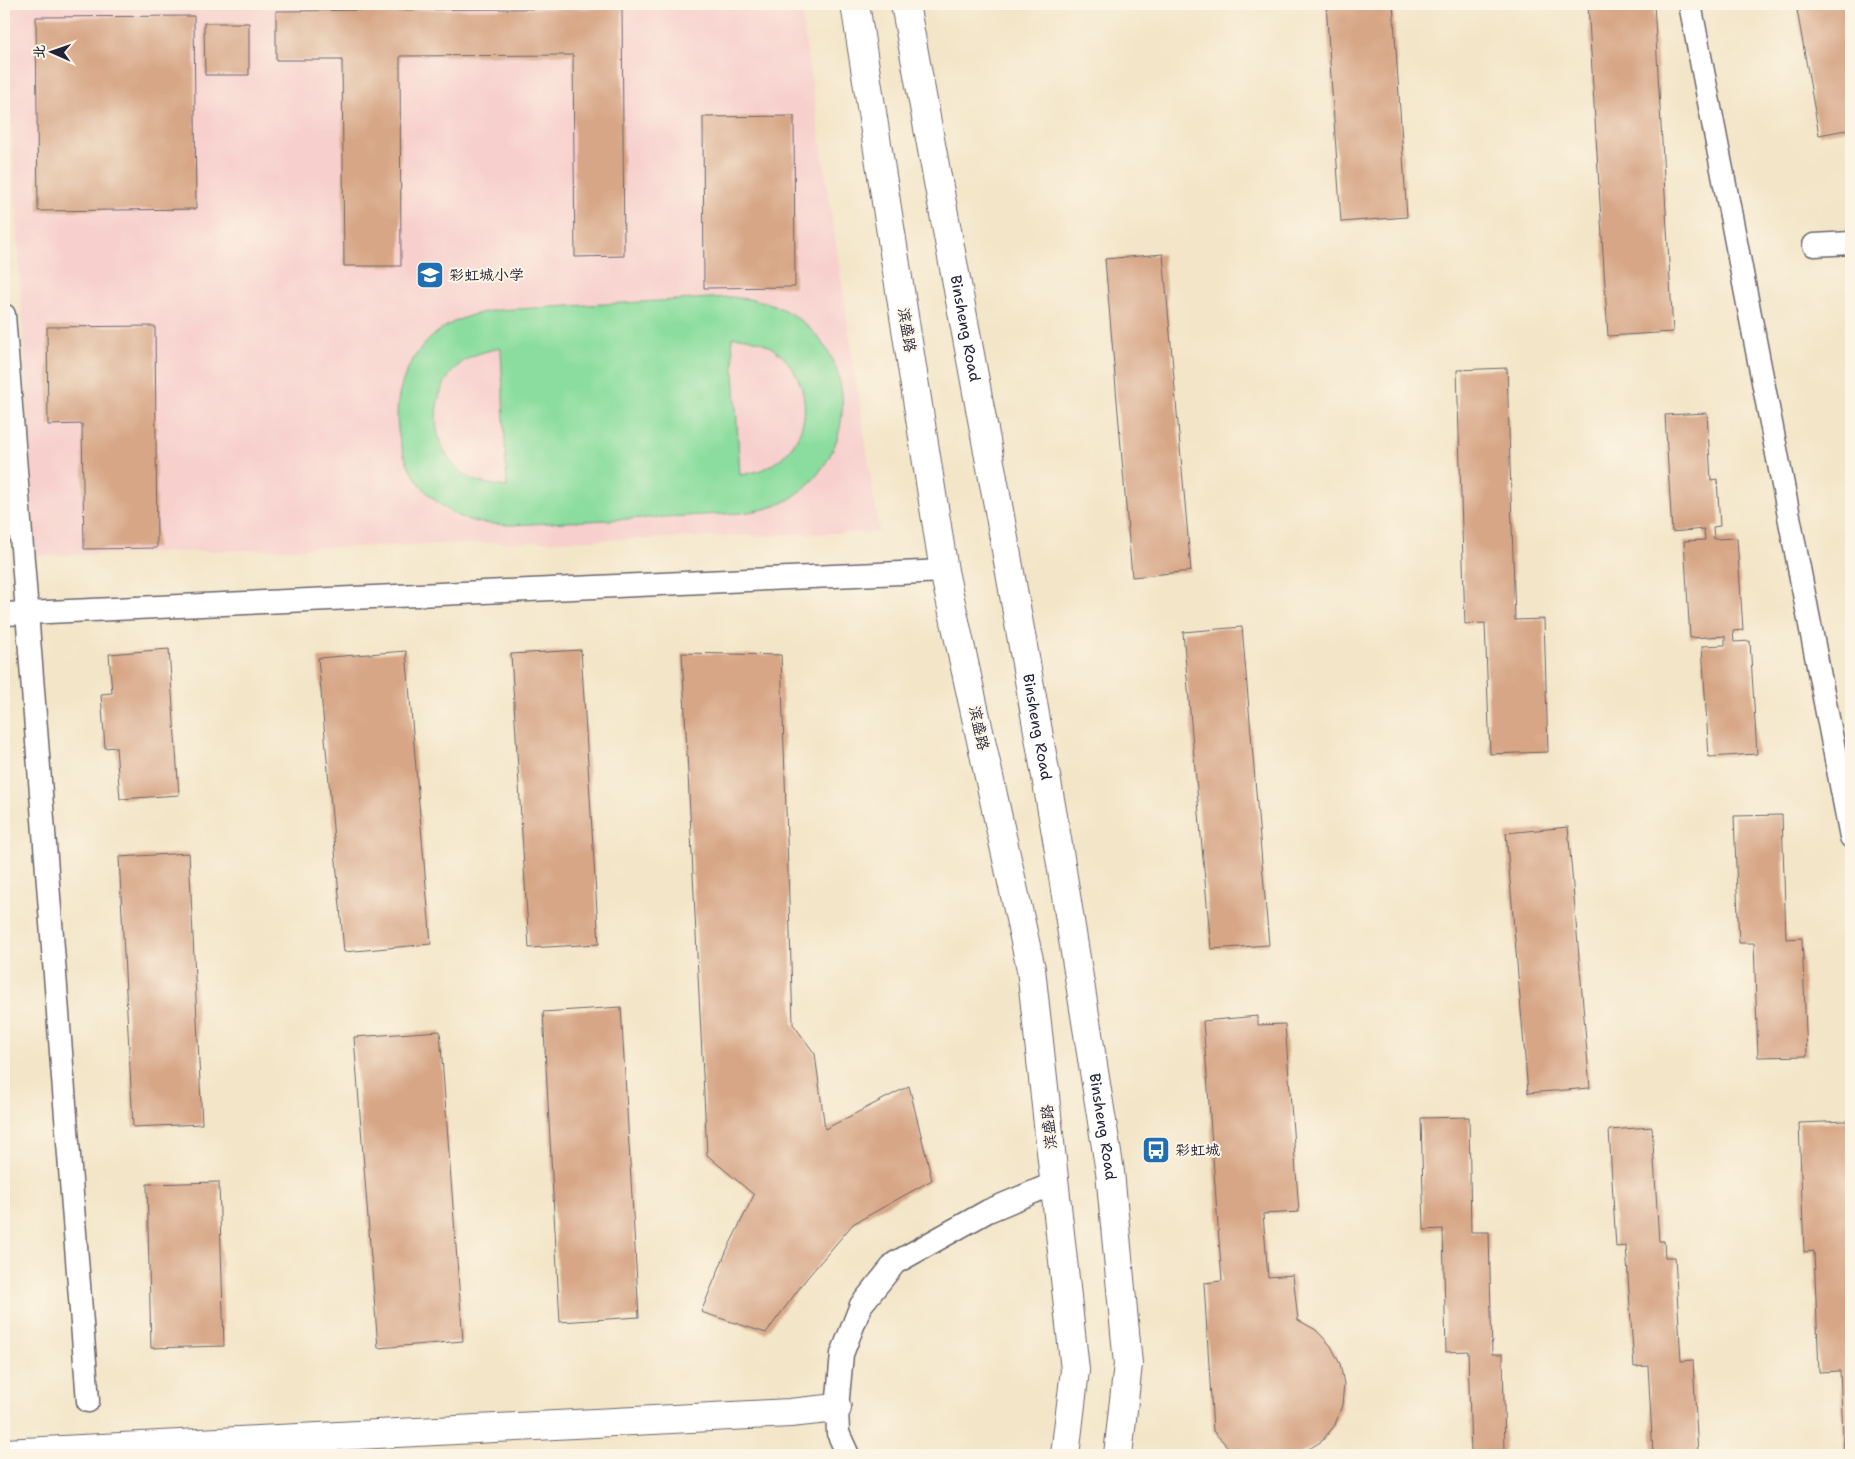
<svg xmlns="http://www.w3.org/2000/svg" width="1855" height="1459" font-family="'Shantell Sans','LXGW WenKai TC',sans-serif">
  <style>
    .built { fill: #f7d0cd }
    .green { fill: #8add9e; stroke: #56806c; fill-rule: evenodd }
    .building { fill: #d7a686 }
    .lines { fill: none; stroke-linecap: round; stroke-linejoin: round }
    .lane-casing { stroke: #6b666c; stroke-width: 25 }
    .street-casing { stroke: #6b666c; stroke-width: 30 }
    .secondary-casing { stroke: #6b666c; stroke-width: 30 }
    .lane { stroke: #fff; stroke-width: 22 }
    .street { stroke: #fff; stroke-width: 28 }
    .secondary { stroke: #fff; stroke-width: 28 }
    .labels { text-anchor: middle; dominant-baseline: central; stroke-width: 4; stroke-linejoin: round; paint-order: stroke }
    .poi-label { font-size: 15px; fill: #22223b; stroke: #fcf5e5; text-anchor: start }
    .street-label { font-size: 15px; fill: #22223b; stroke: #fcf5e5 }
  </style>
  <rect width="100%" height="100%" fill="#fcf5e5"/>
  <filter id="ink" filterUnits="userSpaceOnUse"><feTurbulence type="fractalNoise" baseFrequency=".02" numOctaves="2"/><feDisplacementMap in="SourceGraphic" scale="10" xChannelSelector="R" yChannelSelector="G"/><feConvolveMatrix kernelMatrix="1 2 1 2 8 2 1 2 1" color-interpolation-filters="sRGB"/></filter>
  <filter id="wash" filterUnits="userSpaceOnUse"><feTurbulence type="fractalNoise" baseFrequency=".0096" numOctaves="4" result="noise"/><feDisplacementMap in="SourceGraphic" scale="20" xChannelSelector="R" yChannelSelector="G"/><feGaussianBlur stdDeviation="1.12" result="paint"/><feColorMatrix in="noise" values="0 0 0 0 0 0 0 0 0 0 0 0 0 0 0 0 0 1.4 0 .05"/><feComposite in="paint" operator="in"/></filter>
  <g filter="url(#wash)">
    <rect width="100%" height="100%" fill="#f3e5c8"/>
    <!-- built -->
    <polygon class="built" points="16,4 800,4 879,532 35,556 6,17"/>
    <!-- green -->
    <path class="green" d="M730,297C747,299 764,300 778,307C860,345 864,453 788,500C774,508 757,511 741,513L510,525C493,524 477,524 461,517C391,485 374,388 433,336C452,319 475,313 499,310ZM732,337C799,335 832,422 776,462C765,470 753,473 740,475ZM500,348L501,349L507,487C494,485 482,484 470,478C427,454 425,389 464,361C475,353 488,351 500,348Z"/>
    <g id="blocks">
      <!-- building -->
      <g class="building">
        <polygon points="1326,4 1393,4 1407,217 1341,222"/>
        <polygon points="1588,4 1654,4 1673,332 1608,336"/>
        <polygon points="1796,4 1851,4 1851,129 1819,135"/>
        <polygon points="622,8 624,256 575,257 573,55 400,56 401,266 344,266 342,60 276,60 276,11"/>
        <polygon points="194,16 196,209 38,211 36,17"/>
        <polygon points="204,23 249,23 249,75 205,75"/>
        <polygon points="794,116 795,287 704,288 703,117"/>
        <polygon points="1163,254 1191,571 1132,577 1105,259"/>
        <polygon points="155,326 157,548 84,549 82,424 48,425 47,327"/>
        <polygon points="1507,368 1515,620 1544,619 1548,752 1490,754 1485,623 1465,624 1457,370"/>
        <polygon points="1707,413 1711,480 1717,479 1720,526 1713,527 1714,539 1737,538 1743,630 1733,631 1734,642 1750,641 1757,754 1709,757 1702,646 1725,645 1725,636 1690,638 1684,541 1705,540 1704,529 1672,532 1665,415"/>
        <polygon points="1242,627 1269,945 1211,949 1183,632"/>
        <polygon points="169,649 179,795 120,799 116,747 105,748 101,694 112,693 109,654"/>
        <polygon points="581,650 599,944 529,948 511,654"/>
        <polygon points="406,651 431,944 344,952 318,658"/>
        <polygon points="682,653 781,655 793,1024 815,1054 825,1129 909,1086 932,1180 853,1224 807,1278 766,1333 701,1312 726,1252 754,1195 707,1155"/>
        <polygon points="1782,815 1786,939 1802,938 1807,1056 1758,1057 1754,943 1739,943 1734,816"/>
        <polygon points="1568,827 1590,1088 1528,1093 1506,833"/>
        <polygon points="189,853 202,1124 133,1127 119,857"/>
        <polygon points="621,1007 639,1317 560,1322 543,1012"/>
        <polygon points="1258,1016 1258,1025 1285,1024 1299,1212 1263,1214 1268,1277 1293,1275 1298,1320 1316,1330 1331,1346 1340,1364 1344,1384 1342,1405 1335,1425 1322,1441 1299,1455 1243,1455 1227,1446 1213,1431 1204,1283 1222,1281 1203,1021"/>
        <polygon points="440,1031 463,1341 378,1348 354,1037"/>
        <polygon points="1469,1117 1471,1232 1489,1232 1492,1354 1503,1354 1505,1455 1471,1455 1468,1351 1446,1352 1443,1229 1424,1230 1421,1118"/>
        <polygon points="1847,1121 1851,1224 1851,1455 1844,1455 1840,1371 1819,1372 1814,1251 1804,1252 1799,1123"/>
        <polygon points="1652,1127 1659,1241 1664,1241 1665,1257 1675,1257 1681,1361 1693,1360 1698,1455 1653,1455 1648,1366 1634,1367 1626,1246 1616,1247 1609,1130"/>
        <polygon points="219,1182 224,1346 151,1348 147,1184"/>
      </g>
    </g>
  </g>
  <g filter="url(#ink)">
    <use href="#blocks" fill-opacity="0" stroke="#6b666c" stroke-width="1"/>
    <g class="lines">
      <!-- lane casing -->
      <g class="lane-casing">
        <g id="lane">
          <polyline points="1690,4 1851,837"/>
          <polyline points="1814,245 1851,243"/>
          <polyline points="4,315 88,1401"/>
          <polyline points="4,614 944,571"/>
          <polyline points="848,1455 838,1433 837,1408 842,1354 861,1305 895,1263 988,1211 1055,1183"/>
        </g>
      </g>
      <!-- street casing -->
      <g class="street-casing">
        <polyline id="street" points="4,1453 790,1413 837,1408"/>
      </g>
      <!-- secondary casing -->
      <g class="secondary-casing">
        <g id="secondary">
          <polyline points="855,4 944,571 1031,969 1075,1370 1065,1455"/>
          <path id="s1" d="M905,4L1000,516L1057,839L1110,1172L1128,1364L1118,1455"/>
        </g>
      </g>
      <!-- lane -->
      <use href="#lane" class="lane"/>
      <!-- street -->
      <use href="#street" class="street"/>
      <!-- secondary -->
      <use href="#secondary" class="secondary"/>
    </g>
  </g>
  <!-- icons -->
  <defs>
    <g id="school-square" transform="scale(1.4375)"><rect x="-9" y="-9" width="18" height="18" rx="4" fill="#1f6fb2" stroke="#fcf5e5"/><path d="M0-5L7-2L0 1L-7-2ZM-4 1L0 2.5L4 1V4Q0 6-4 4Z" fill="#fff"/></g>
    <g id="bus-square" transform="scale(1.4375)"><rect x="-9" y="-9" width="18" height="18" rx="4" fill="#1f6fb2" stroke="#fcf5e5"/><path d="M-5-6H5V4H4V6H2V4H-2V6H-4V4H-5ZM-3.5-4V0h7V-4ZM-3.5 1.2v1.5H-2V1.2ZM2 1.2v1.5H3.5V1.2Z" fill="#fff"/></g>
  </defs>
  <g fill-rule="evenodd">
    <use href="#school-square" x="430" y="275"/>
    <use href="#bus-square" x="1156" y="1150"/>
  </g>
  <g class="labels">
    <!-- poi labels -->
    <g class="poi-label">
      <text x="449" y="275">彩虹城小学</text>
      <text x="1175" y="1150">彩虹城</text>
    </g>
    <!-- street labels -->
    <g class="street-label">
      <text stroke="none"><textPath href="#s1" startOffset="330">Binsheng Road</textPath></text>
      <text transform="translate(907 330) rotate(81)">滨盛路</text>
      <text stroke="none"><textPath href="#s1" startOffset="735">Binsheng Road</textPath></text>
      <text transform="translate(979 728) rotate(78)">滨盛路</text>
      <text transform="translate(1049 1127) rotate(-96)">滨盛路</text>
      <text stroke="none"><textPath href="#s1" startOffset="1140">Binsheng Road</textPath></text>
    </g>
  </g>
  <!-- margin -->
  <rect width="1855" height="1459" fill="none" stroke="#fcf5e5" stroke-width="20"/>
  <!-- north arrow -->
  <g transform="translate(52 52) rotate(272)" stroke="#fcf5e5" stroke-width="4" paint-order="stroke">
  <path d="M0-4L9 19L0 12L-9 19Z" fill="#22223b"/>
  <text y="-8" font-size="14" font-weight="bold" text-anchor="middle" fill="#22223b">北</text>
  </g>
</svg>
